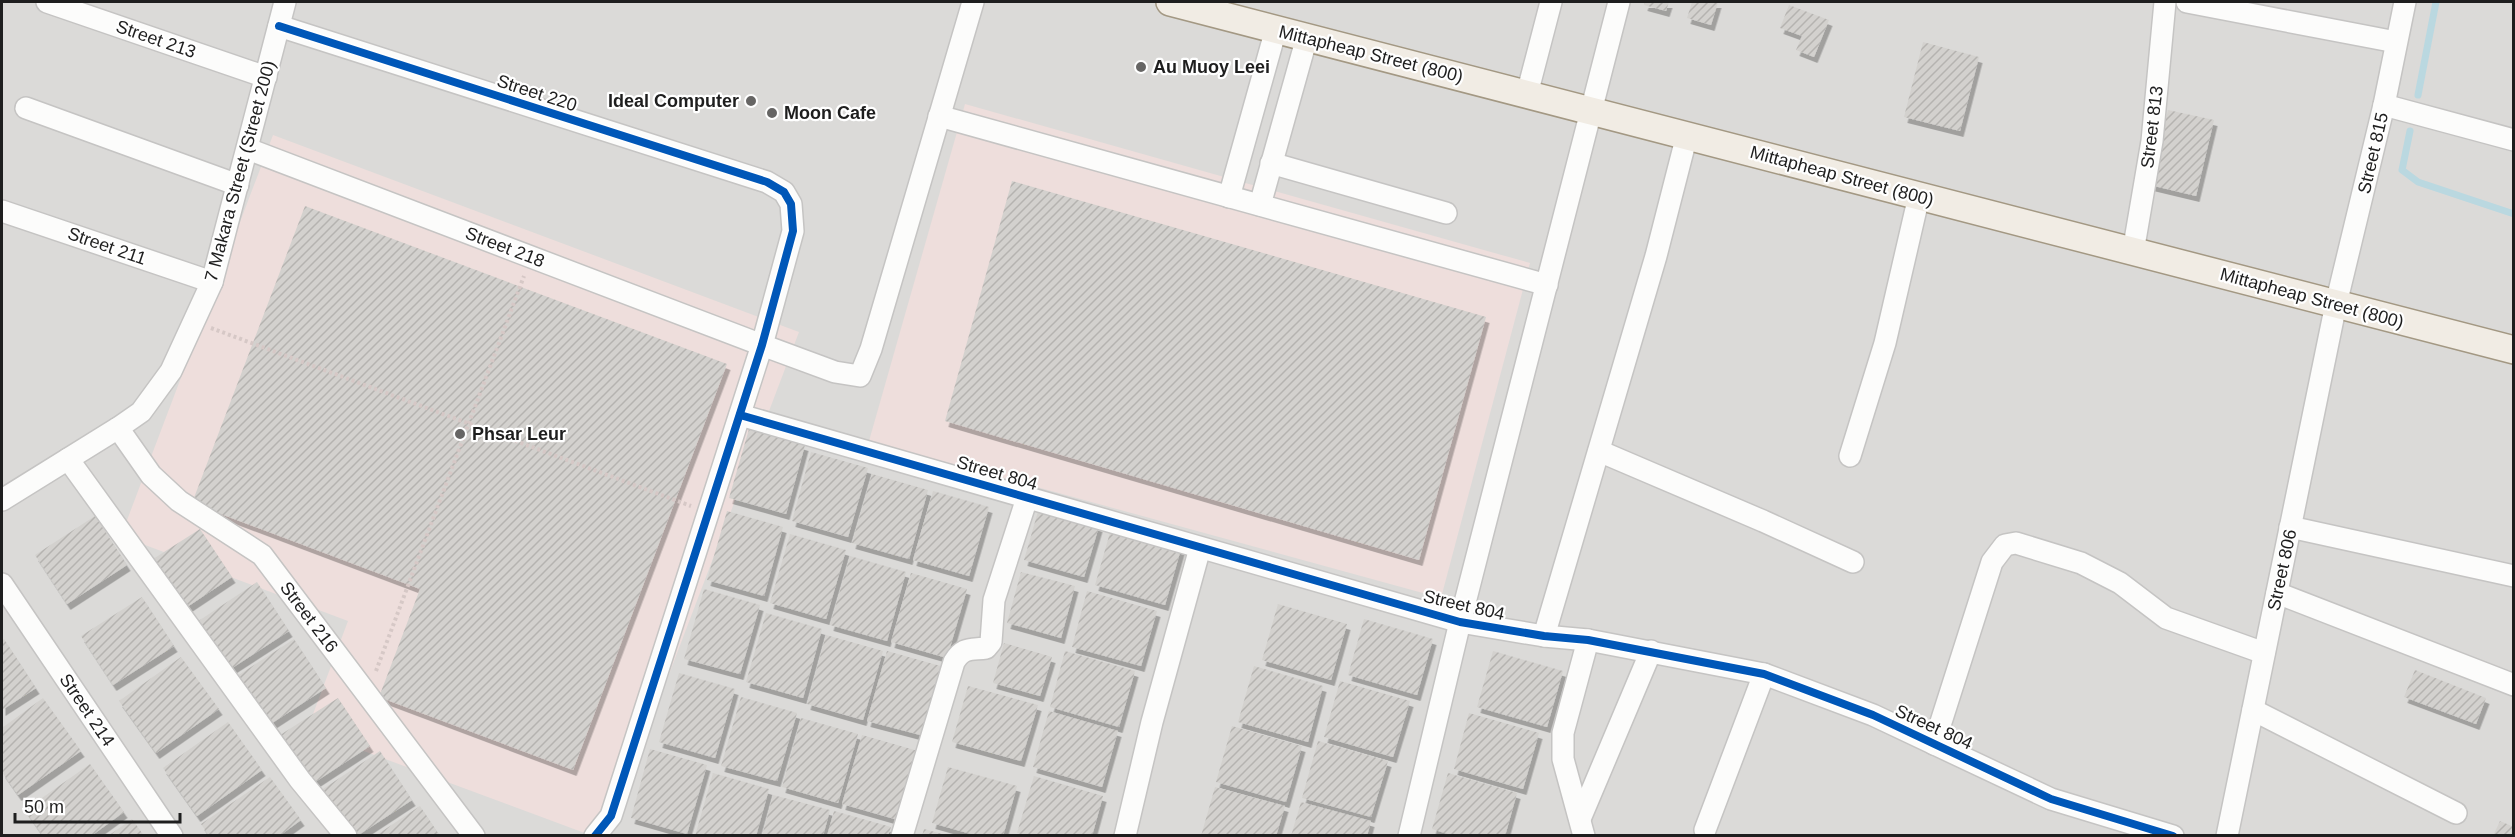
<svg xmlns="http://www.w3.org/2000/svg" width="2515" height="837" font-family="Arial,sans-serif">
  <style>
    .residential { fill: #dbdad8 }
    .commercial { fill: #eededc }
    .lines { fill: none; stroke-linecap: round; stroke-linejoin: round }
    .stream { stroke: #bad8e0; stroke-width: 7 }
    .building { fill: url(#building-hatch); filter: url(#shadow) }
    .minor-casing { stroke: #c5c4c3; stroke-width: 24 }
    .major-casing { stroke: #a39883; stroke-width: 30 }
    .path { stroke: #d6c8c6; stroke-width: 4; stroke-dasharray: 3 3; stroke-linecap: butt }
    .minor { stroke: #fcfcfb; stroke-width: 21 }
    .major { stroke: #f1ece4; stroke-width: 27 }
    .cycleway-casing { stroke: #fff; stroke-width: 11 }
    .cycleway { stroke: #0057b8; stroke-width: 8 }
    .poi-dot { fill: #666564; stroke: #fff; stroke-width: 2 }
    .labels { text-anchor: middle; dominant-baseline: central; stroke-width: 4.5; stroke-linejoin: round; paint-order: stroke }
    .street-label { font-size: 18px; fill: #1e1e1e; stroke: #fff }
    .poi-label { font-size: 18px; font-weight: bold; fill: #1e1e1e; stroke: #fff; text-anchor: start }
  </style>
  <defs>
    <pattern id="building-hatch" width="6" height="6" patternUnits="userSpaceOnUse" patternTransform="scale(1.5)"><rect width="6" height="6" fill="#d3d1ce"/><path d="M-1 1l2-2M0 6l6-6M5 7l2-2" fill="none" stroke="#b5b3b0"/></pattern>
    <filter id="shadow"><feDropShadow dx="3.5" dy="6" stdDeviation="0" flood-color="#0004"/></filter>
  </defs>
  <rect width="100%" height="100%" fill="#eceae7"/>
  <!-- residential -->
  <rect class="residential" x="2" y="2" width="2511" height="833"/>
  <!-- commercial -->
  <g class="commercial">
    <polygon points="965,104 1530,263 1441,598 869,441"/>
    <polygon points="273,135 799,332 608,835 590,835 307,730 348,621 121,536"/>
  </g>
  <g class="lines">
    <!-- stream -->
    <g class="stream">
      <polyline points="2418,95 2436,2"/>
      <polyline points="2410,131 2402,170 2418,182 2514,214"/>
    </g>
  </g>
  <!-- building -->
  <g class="building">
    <polygon points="1645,2 1669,2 1666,11 1644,5"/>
    <polygon points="1692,2 1718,2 1711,25 1687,18"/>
    <polygon points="1789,5 1829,20 1814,57 1796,50 1802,36 1780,28"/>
    <polygon points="1923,42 1979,57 1960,131 1904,117"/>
    <polygon points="2168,110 2214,120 2196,196 2150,185"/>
    <polygon points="1012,181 1486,317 1419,560 945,421"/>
    <polygon points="305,206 727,364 573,770 379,697 420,589 192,503"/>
    <polygon points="749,429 805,445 786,514 729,498"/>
    <polygon points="811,452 868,468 848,537 792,521"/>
    <polygon points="872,474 928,490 909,559 852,543"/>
    <polygon points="933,491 989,507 969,576 913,560"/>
    <polygon points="1039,508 1099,526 1084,577 1024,560"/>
    <polygon points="727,511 783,527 764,596 707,580"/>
    <polygon points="95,516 127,565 67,604 35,555"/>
    <polygon points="200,529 232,577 172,617 139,568"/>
    <polygon points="1111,529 1181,549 1165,605 1095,585"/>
    <polygon points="790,534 846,550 826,619 770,603"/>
    <polygon points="850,556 906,572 887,641 830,625"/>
    <polygon points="1021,572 1075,586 1061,638 1007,623"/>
    <polygon points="911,573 967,589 947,658 891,642"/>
    <polygon points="257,582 289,631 229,670 197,622"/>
    <polygon points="704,589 760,605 740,674 684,659"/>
    <polygon points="1087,591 1157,611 1141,666 1072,647"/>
    <polygon points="142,597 174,646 113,685 81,636"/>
    <polygon points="1278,604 1347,624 1331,680 1262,660"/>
    <polygon points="766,613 822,629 803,698 746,682"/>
    <polygon points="1364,619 1433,639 1417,695 1348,675"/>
    <polygon points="826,635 883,651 863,720 807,704"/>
    <polygon points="4,639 36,688 2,710 2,640"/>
    <polygon points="294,639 326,688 266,727 234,678"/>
    <polygon points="1004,643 1052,657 1040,696 993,683"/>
    <polygon points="887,651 944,667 924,736 867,721"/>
    <polygon points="1065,651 1135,671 1119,727 1050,707"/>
    <polygon points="1493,651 1563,671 1547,727 1477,707"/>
    <polygon points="181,657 219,709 156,753 119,701"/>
    <polygon points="1254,666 1323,686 1308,742 1238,722"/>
    <polygon points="2415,670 2486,698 2476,724 2404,697"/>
    <polygon points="679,673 735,689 715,758 659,742"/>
    <polygon points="1340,681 1410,701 1393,757 1324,737"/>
    <polygon points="968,686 1038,705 1021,761 952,742"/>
    <polygon points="741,697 797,713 777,781 721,766"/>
    <polygon points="43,698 81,751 18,795 2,772 2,728"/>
    <polygon points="338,698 370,746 309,786 277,737"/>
    <polygon points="1049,711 1118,731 1102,787 1033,767"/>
    <polygon points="1469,713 1539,733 1523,789 1454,769"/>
    <polygon points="801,718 858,734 838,803 782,787"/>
    <polygon points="228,722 262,770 197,816 163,768"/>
    <polygon points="1232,726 1302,746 1286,802 1216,782"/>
    <polygon points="862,735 918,751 898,820 842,804"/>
    <polygon points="1318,741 1388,761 1371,817 1302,798"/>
    <polygon points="650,749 707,765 687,834 631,818"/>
    <polygon points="380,751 412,800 357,836 349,836 320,791"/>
    <polygon points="90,764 124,812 91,836 43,836 25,810"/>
    <polygon points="948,767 1017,786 1003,836 978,836 932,823"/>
    <polygon points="713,773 769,789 756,836 695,836"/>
    <polygon points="1448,773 1517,793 1505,836 1454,836 1432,829"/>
    <polygon points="1034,776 1103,796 1092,836 1028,836 1017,833"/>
    <polygon points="270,777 301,820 279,836 209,836 201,824"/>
    <polygon points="1215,787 1285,806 1276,836 1201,836"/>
    <polygon points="773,795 830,810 823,836 762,836"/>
    <polygon points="1301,802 1371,821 1367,836 1291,836"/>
    <polygon points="420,806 440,836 375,836"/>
    <polygon points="834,811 891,827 888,836 827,836"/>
    <polygon points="132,819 144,836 108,836"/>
    <polygon points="2500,821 2514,827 2514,836 2493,836"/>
    <polygon points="924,829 946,835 946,836 922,836"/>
  </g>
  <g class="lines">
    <!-- minor casing -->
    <g class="minor-casing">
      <g id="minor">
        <polyline points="47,2 266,77"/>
        <polyline points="2187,2 2396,42"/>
        <polyline points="279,26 767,182 784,192 791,204 793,231 762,345 611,816 595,836"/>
        <polyline points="1527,94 1551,2"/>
        <polyline points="2384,105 2514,140"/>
        <polyline points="26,108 238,185"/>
        <polyline points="939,116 1547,285"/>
        <polyline points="248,149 762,345 835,372 860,376 871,349 973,2"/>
        <polyline points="1271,163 1446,213"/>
        <polyline points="1229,197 1276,29"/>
        <polyline points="1260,205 1307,37"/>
        <polyline points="2,211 212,282"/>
        <polyline points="2133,252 2152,141 2165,2"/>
        <polyline points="740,415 1460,622 1544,636 1588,640 1764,674 1873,715 2051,799 2173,836"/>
        <polyline points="118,428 151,475 179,501 262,555 474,836"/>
        <polyline points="1599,451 1763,521 1853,562"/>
        <polyline points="1850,456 1885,343 1919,196"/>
        <polyline points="68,459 300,780 346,836"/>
        <polyline points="2,500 118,428 141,412 171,371 212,282 285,2"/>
        <polyline points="2290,527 2514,576"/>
        <polyline points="2,584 172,836"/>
        <polyline points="2277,593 2514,685"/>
        <polyline points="1544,636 1656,256 1687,135"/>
        <polyline points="2253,710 2456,813"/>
        <polyline points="1934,744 1992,562 2005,545 2016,543 2081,563 2120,583 2166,618 2264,653"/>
        <polyline points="1580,819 1651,651"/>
        <polyline points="1705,830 1764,674"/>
        <path d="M902,836L954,662C963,647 970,650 986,648L991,642L994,600L1027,498"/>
        <polyline points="1125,836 1152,722 1200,548"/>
        <polyline points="1409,836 1460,622 1619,2"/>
        <polyline points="1584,836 1563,759 1563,733 1588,640"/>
        <polyline points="2227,836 2336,304 2384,105 2405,2"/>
      </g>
    </g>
    <!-- major casing -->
    <g class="major-casing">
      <polyline id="major" points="1170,2 2514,350"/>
    </g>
    <!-- path -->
    <g class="path">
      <polyline points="211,328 691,506"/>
      <polyline points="376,671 524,276"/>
    </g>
    <!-- minor -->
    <use href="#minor" class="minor"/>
    <!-- major -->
    <use href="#major" class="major"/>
    <!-- cycleway casing -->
    <g class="cycleway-casing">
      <g id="cycleway">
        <polyline points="279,26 767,182 784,192 791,204 793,231 762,345 611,816 595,836"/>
        <polyline points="740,415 1460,622 1544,636 1588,640 1764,674 1873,715 2051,799 2173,836"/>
      </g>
    </g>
    <!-- cycleway -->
    <use href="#cycleway" class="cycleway"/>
  </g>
  <!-- markers -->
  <g class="poi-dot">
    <circle cx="1141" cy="67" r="6"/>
    <circle cx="751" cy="101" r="6"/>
    <circle cx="772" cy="113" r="6"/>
    <circle cx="460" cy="434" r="6"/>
  </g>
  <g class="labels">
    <!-- street labels -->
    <g class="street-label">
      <text transform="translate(156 39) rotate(19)">Street 213</text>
      <text transform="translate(1371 54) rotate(14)">Mittapheap Street (800)</text>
      <text transform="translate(537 93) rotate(18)">Street 220</text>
      <text transform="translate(2152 127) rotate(-83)">Street 813</text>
      <text transform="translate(2373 153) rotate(-77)">Street 815</text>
      <text transform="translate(240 171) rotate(-75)">7 Makara Street (Street 200)</text>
      <text transform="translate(1842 176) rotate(15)">Mittapheap Street (800)</text>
      <text transform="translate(107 246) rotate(19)">Street 211</text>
      <text transform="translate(505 247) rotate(21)">Street 218</text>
      <text transform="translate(2312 298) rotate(15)">Mittapheap Street (800)</text>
      <text transform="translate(997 473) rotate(16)">Street 804</text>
      <text transform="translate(2282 570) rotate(-78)">Street 806</text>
      <text transform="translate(1464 605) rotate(13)">Street 804</text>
      <text transform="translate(309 617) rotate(53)">Street 216</text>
      <text transform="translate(87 710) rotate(56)">Street 214</text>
      <text transform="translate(1934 727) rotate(25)">Street 804</text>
    </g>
    <!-- poi labels -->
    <g class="poi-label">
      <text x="1153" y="67">Au Muoy Leei</text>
      <text x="739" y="101" text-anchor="end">Ideal Computer</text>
      <text x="784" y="113">Moon Cafe</text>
      <text x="472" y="434">Phsar Leur</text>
    </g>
  </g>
  <!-- border -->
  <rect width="2515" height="837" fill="none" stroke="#1e1e1e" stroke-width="6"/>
  <!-- scale -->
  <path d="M15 813v9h165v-9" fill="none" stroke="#1e1e1e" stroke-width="3"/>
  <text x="24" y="813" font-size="18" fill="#1e1e1e" stroke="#ffffff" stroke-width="4.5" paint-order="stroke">50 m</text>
</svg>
